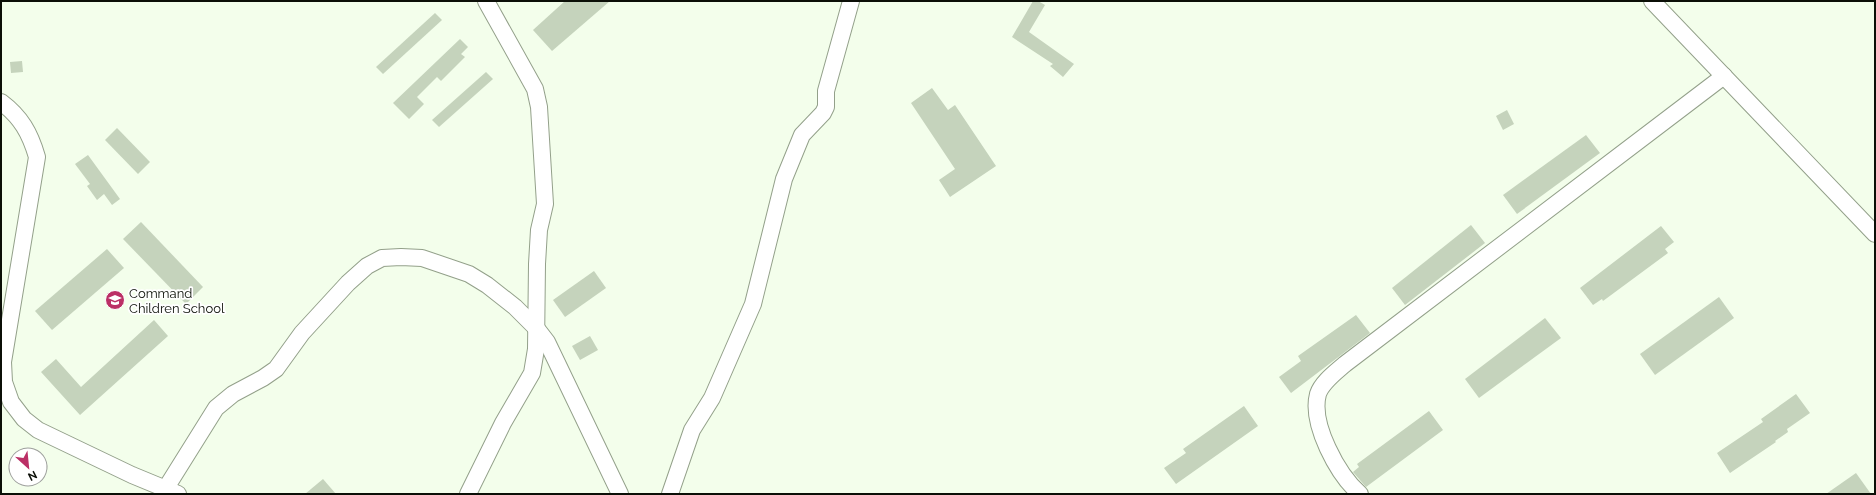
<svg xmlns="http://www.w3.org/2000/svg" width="1876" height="495" font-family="Raleway,sans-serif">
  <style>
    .building { fill: #c5d3bc }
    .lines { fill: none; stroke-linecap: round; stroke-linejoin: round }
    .minor-casing { stroke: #93a08a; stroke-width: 18 }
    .minor { stroke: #fff; stroke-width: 16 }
    .labels { text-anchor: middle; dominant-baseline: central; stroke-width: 3.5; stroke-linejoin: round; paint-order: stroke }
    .poi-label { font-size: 13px; fill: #0b0f07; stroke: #fff; text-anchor: start }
  </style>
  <rect width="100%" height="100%" fill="#f3feeb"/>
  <!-- building -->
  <g class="building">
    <polygon points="565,1 610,1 552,51 533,30"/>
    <polygon points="1033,1 1038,1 1045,5 1029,32 1074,64 1063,77 1050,66 1053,64 1012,37"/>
    <polygon points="435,13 442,20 383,74 376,67"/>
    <polygon points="460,39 468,47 461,54 465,57 441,81 437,77 417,97 424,104 409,119 393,103"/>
    <polygon points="22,61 23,72 11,73 10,62"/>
    <polygon points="486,72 493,79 439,127 432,120"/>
    <polygon points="932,88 948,110 955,105 996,166 950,197 939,180 955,169 911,103"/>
    <polygon points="1507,110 1514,124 1503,130 1496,116"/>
    <polygon points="117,128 150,162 138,174 105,140"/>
    <polygon points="1586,135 1600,153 1517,214 1503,195"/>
    <polygon points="88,155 120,199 112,205 104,194 97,200 87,186 90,184 75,164"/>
    <polygon points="141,222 203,287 186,304 123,239"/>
    <polygon points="1471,225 1485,243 1405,305 1392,288"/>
    <polygon points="1661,226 1674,242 1665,249 1668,253 1603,301 1602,299 1593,305 1580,288"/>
    <polygon points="107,249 124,268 52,330 35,311"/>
    <polygon points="594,271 606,288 565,317 553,300"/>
    <polygon points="1719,297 1734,318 1655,375 1640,354"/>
    <polygon points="1356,315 1370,333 1291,393 1279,377 1301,361 1298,356"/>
    <polygon points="1545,318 1561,338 1479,398 1465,379"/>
    <polygon points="154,320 168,336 80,415 41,372 56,359 81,387"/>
    <polygon points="590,336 598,350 580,360 572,346"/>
    <polygon points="1796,394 1810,413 1787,429 1788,432 1775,441 1776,442 1730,473 1717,453 1763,422 1761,419"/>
    <polygon points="1244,406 1258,426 1176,484 1164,468 1186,453 1183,449"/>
    <polygon points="1429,411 1443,430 1366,487 1353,472 1359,467 1357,464"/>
    <polygon points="1856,473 1871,494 1826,494"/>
    <polygon points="323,479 336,494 305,494"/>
  </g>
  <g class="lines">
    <!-- minor casing -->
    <g class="minor-casing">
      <g id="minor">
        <polyline points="1652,1 1875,234"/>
        <path d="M1,102C21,117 30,133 37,157L3,362L4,382L11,402L24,419L38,430L132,475L178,494"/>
        <polyline points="166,488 216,408 233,394 263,378 276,369 302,333 348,283 367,266 382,258 401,257 422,258 469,274 487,285 515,307 537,329 547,342 620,494"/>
        <polyline points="468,494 503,423 532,373 536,349 537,264 539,230 545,204 539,107 535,89 486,1"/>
        <polyline points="670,494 692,430 712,398 753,304 784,179 802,135 823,113 826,107 826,91 851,1"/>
        <path d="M1360,494C1338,475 1310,424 1318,394C1322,382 1336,372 1345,364L1724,76"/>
      </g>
    </g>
    <!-- minor -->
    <use href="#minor" class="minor"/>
  </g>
  <!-- icons -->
  <defs>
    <g id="school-disc" transform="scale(1)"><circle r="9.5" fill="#bb2f66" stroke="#fff"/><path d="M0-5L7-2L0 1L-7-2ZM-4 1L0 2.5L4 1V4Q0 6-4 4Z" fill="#fff"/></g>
  </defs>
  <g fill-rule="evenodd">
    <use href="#school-disc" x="115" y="300"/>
  </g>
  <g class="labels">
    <!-- poi labels -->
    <g class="poi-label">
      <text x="129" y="293">Command<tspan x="129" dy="15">Children School</tspan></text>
    </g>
  </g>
  <!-- border -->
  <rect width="1876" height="495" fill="none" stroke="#0b0f07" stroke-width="4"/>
  <!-- north arrow -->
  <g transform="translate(28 467) rotate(153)"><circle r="19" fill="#ffffff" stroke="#9d9f9c"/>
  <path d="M0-3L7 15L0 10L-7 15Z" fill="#bb2f66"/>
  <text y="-6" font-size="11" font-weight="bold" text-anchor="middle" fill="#0b0f07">N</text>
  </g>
</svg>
